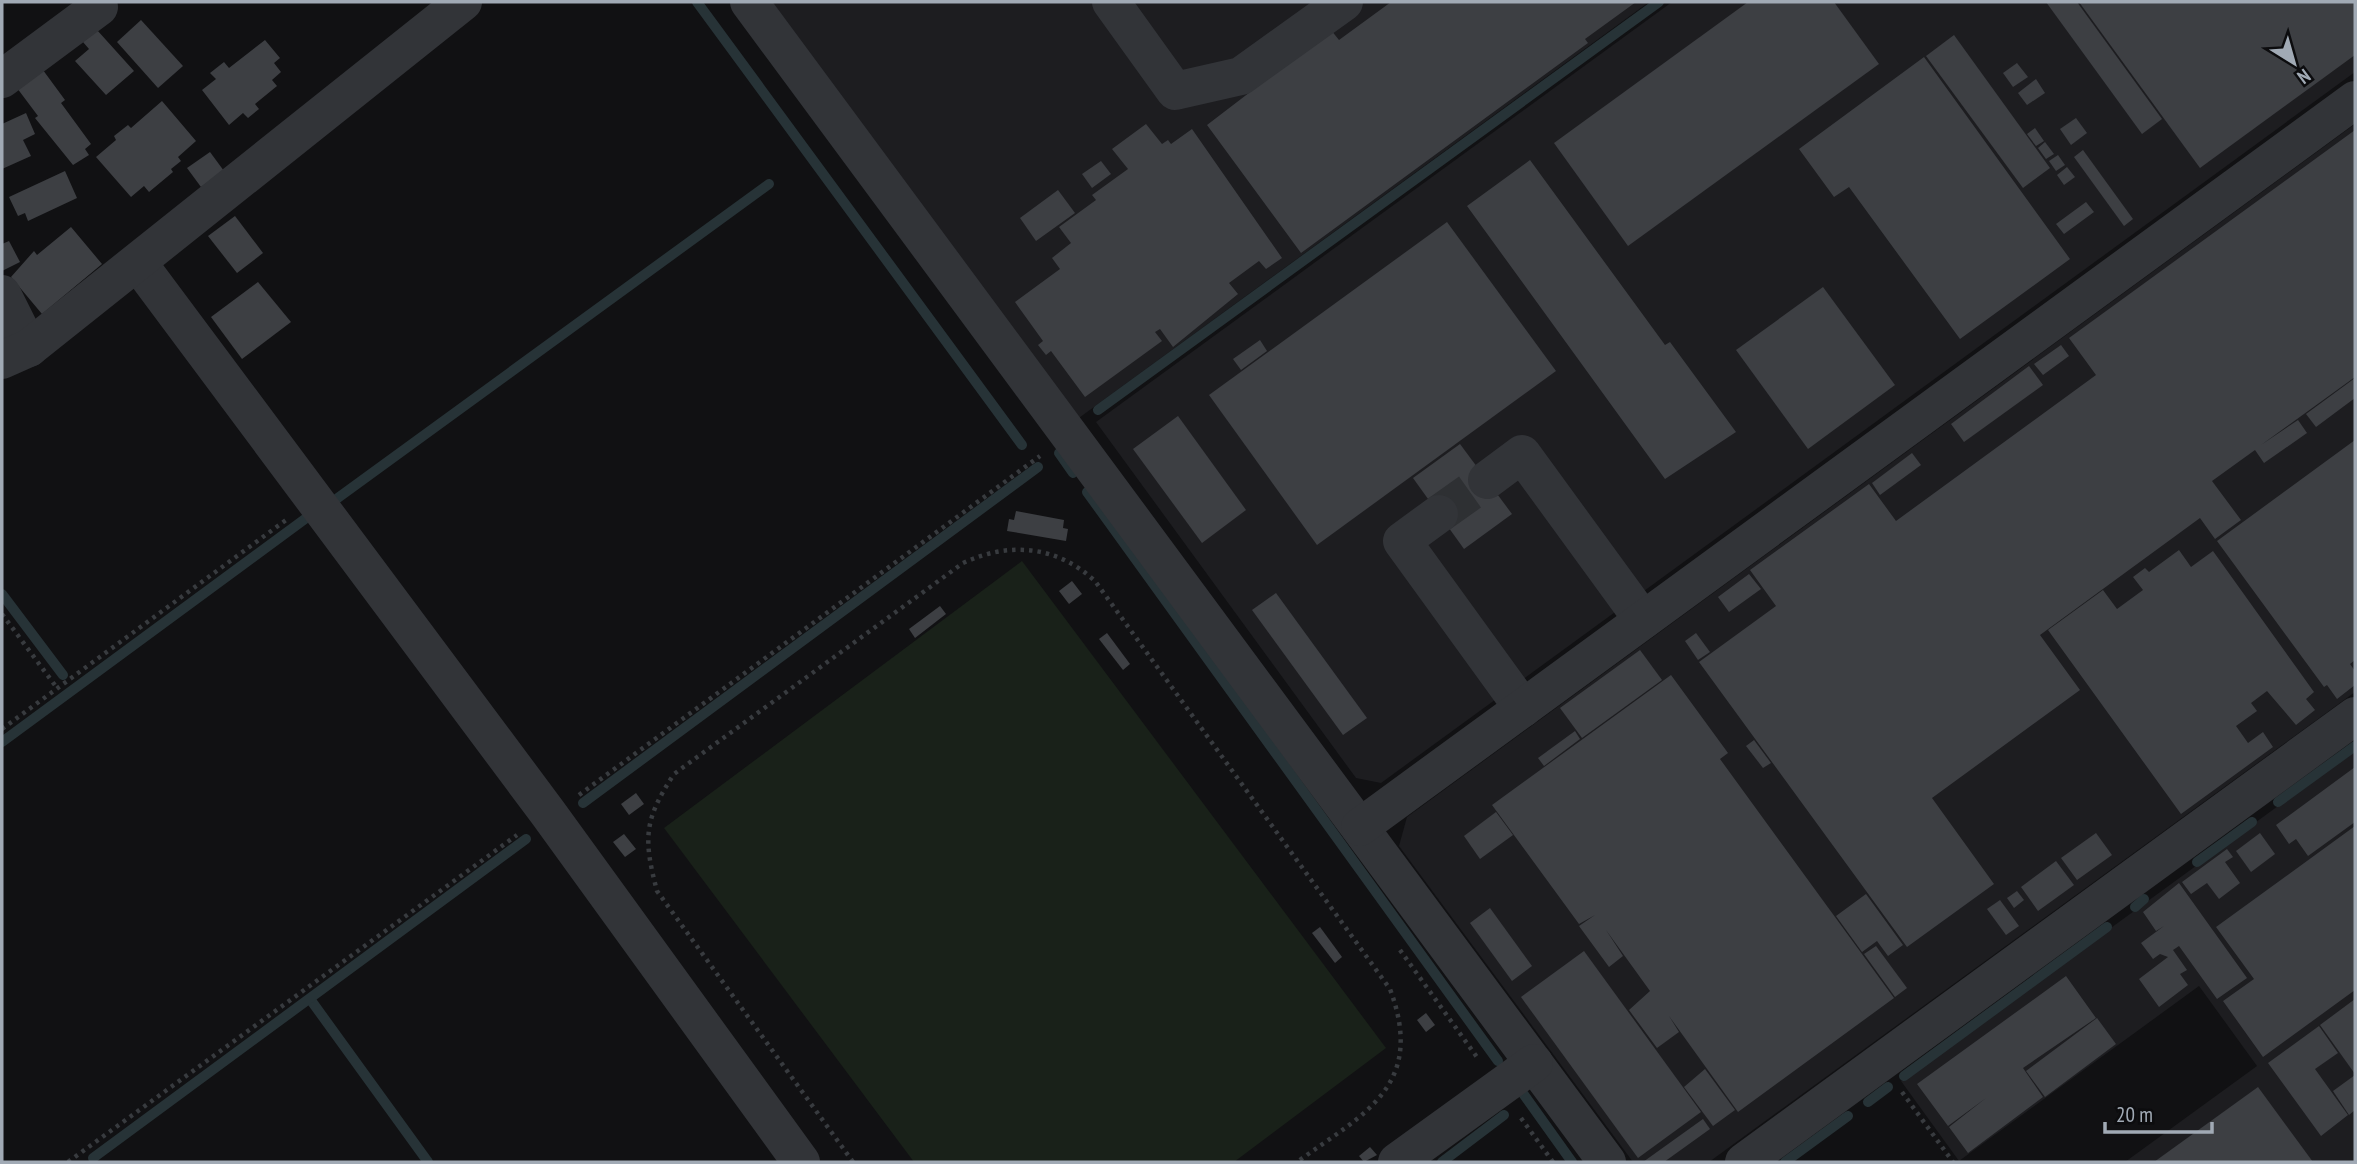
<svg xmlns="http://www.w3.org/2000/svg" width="2357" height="1164" font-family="'PT Sans Narrow',sans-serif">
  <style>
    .built { fill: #1d1d20 }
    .green { fill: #192119 }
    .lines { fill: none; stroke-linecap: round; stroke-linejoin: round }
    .stream { stroke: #273337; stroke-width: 10 }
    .building { fill: #3d3f43 }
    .minor-tunnel { stroke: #2e3033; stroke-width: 38; stroke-dasharray: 38 19; stroke-linecap: butt }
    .path { stroke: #383b3f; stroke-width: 4.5; stroke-dasharray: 3.5 5; stroke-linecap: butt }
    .minor { stroke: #323438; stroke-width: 38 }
  </style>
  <rect width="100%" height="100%" fill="#111113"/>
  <!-- built -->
  <g class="built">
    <polygon points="765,2 1649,2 1072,423"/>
    <polygon points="1672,2 2355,2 2355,72 1381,783 1356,778 1096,422"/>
    <polygon points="2355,124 2355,692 1709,1162 1633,1162 1399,846 1407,817"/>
    <polygon points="2355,750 2355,1162 2125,1162 2257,1066 2199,986 1959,1161 1901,1081"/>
  </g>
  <!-- green -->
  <polygon class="green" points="1022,561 1386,1048 1234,1162 914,1162 664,828"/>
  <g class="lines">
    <!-- stream -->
    <g class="stream">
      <polyline points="697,2 1022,445"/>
      <polyline points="1098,410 1659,2"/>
      <polyline points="1059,453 1073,473"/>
      <polyline points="1087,492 1498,1061"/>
      <polyline points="335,500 769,184"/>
      <polyline points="2,594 63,675"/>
      <polyline points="2,742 309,516"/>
      <polyline points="2278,802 2355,746"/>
      <polyline points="583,803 1038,467"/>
      <polyline points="2197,862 2252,822"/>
      <polyline points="2135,907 2144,899"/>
      <polyline points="310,999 428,1162"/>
      <polyline points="1904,1076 2107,927"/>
      <polyline points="1522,1092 1572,1162"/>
      <polyline points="1868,1102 1888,1087"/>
      <polyline points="93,1158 526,839"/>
      <polyline points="1442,1162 1504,1115"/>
      <polyline points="1785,1162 1848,1116"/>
    </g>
  </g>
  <!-- building -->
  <g class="building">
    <polygon points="1391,2 1636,2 1585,39 1588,43 1301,253 1207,125 1331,30 1339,40"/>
    <polygon points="1748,2 1834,2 1879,64 1628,246 1554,143"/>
    <polygon points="2046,2 2077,2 2162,119 2142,134"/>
    <polygon points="2079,2 2355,2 2355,55 2200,168"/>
    <polygon points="141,20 183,66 158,88 117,42"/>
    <polygon points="97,30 134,71 106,95 75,61 89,49 83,42"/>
    <polygon points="1954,35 2050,168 2023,188 1926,56"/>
    <polygon points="265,40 280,58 274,63 281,72 272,80 277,86 255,104 259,109 248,118 243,113 229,125 202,90 216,79 210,73 224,62 229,68"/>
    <polygon points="1924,57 2070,259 1960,339 1849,187 1834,197 1799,149"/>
    <polygon points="2017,63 2028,77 2013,87 2003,73"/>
    <polygon points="40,66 65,100 61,103 91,144 85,149 89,155 73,165 35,118 38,116 14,84"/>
    <polygon points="2036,79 2045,93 2027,105 2018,93"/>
    <polygon points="162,101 196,141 178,157 181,161 171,169 173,172 149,192 144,186 131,197 96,157 116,140 114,136 128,125 131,128"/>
    <polygon points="26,113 35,134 23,140 31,156 2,169 2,124"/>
    <polygon points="2076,118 2087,133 2071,145 2060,129"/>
    <polygon points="1146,124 1162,144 1168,140 1171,144 1192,129 1282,258 1266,269 1259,261 1229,283 1238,294 1173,347 1160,329 1155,332 1162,341 1085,397 1051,351 1046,355 1038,345 1043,341 1015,302 1060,269 1052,258 1071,243 1059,227 1096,200 1092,195 1128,169 1112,149"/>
    <polygon points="2035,128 2044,141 2036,146 2027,134"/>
    <polygon points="2355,130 2355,377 2261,445 2298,420 2307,433 2264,463 2255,450 2212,481 2241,520 2215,539 2200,518 2040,635 2080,690 1932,798 1994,884 1907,947 1699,662 1776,606 1750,570 1869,484 1896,521 2096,375 2069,338"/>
    <polygon points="2045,142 2054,154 2046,159 2038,148"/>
    <polygon points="2083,150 2133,219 2124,226 2074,157"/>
    <polygon points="210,152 224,171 201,187 187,168"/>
    <polygon points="2058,155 2065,165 2056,171 2049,161"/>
    <polygon points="1530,160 1665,345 1670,342 1736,432 1665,479 1467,206"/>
    <polygon points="1101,161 1111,174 1092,188 1082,174"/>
    <polygon points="2067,167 2075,177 2064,185 2057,175"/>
    <polygon points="65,171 77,198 28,221 25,213 18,216 9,197"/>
    <polygon points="1058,190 1075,213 1036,241 1020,218"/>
    <polygon points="2086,202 2094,212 2064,234 2056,224"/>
    <polygon points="235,216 263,253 237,273 208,236"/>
    <polygon points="1447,222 1556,371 1317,545 1209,395"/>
    <polygon points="71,227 102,264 42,314 11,277 34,251 37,255"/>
    <polygon points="9,241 20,262 2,271 2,244"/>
    <polygon points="258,282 291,322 242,359 211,317"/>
    <polygon points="1823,287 1895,385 1808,449 1736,350"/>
    <polygon points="1260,340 1267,351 1241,370 1233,359"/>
    <polygon points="2061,345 2069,356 2043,375 2034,364"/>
    <polygon points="2029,366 2043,385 1964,442 1951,424"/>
    <polygon points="2355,378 2355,398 2316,427 2306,414"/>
    <polygon points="1178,416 1246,510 1202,543 1133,449"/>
    <polygon points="2355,440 2355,660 2350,664 2355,671 2355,685 2337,699 2327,685 2324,687 2217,541"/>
    <polygon points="1460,444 1512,514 1464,549 1413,478"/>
    <polygon points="1912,453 1921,465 1880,495 1872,483"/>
    <polygon points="1016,511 1064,520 1063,528 1068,529 1066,541 1007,531 1009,519 1014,520"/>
    <polygon points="2179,550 2191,567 2213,551 2314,692 2306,699 2315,710 2296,725 2267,691 2251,703 2257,711 2236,726 2248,743 2263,732 2273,747 2181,814 2048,630 2103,590 2117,609 2143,590 2133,577 2145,568 2149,572"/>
    <polygon points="1749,574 1761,589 1729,612 1718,597"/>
    <polygon points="1072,581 1082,594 1069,604 1059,591"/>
    <polygon points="1276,593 1367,718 1343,735 1252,610"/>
    <polygon points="940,606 946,614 915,638 909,629"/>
    <polygon points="1107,633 1130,664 1123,670 1099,639"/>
    <polygon points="1696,633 1710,652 1698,660 1685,641"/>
    <polygon points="1640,650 1662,680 1582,738 1560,708"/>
    <polygon points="1671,675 1728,753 1720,759 1894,998 1738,1112 1669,1016 1679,1032 1657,1048 1629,1010 1650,991 1606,930 1623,956 1609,967 1579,926 1595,915 1579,924 1492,805"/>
    <polygon points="1575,731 1580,739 1544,766 1538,758"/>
    <polygon points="1754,740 1771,763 1763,768 1746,746"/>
    <polygon points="2355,767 2355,822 2308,856 2296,839 2289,844 2276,825"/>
    <polygon points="636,793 644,804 629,815 621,804"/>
    <polygon points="1496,812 1513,835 1480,859 1464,836"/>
    <polygon points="2355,826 2355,990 2263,1057 2223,1001 2254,979 2216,927"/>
    <polygon points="2096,833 2112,855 2077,880 2061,858"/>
    <polygon points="2260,833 2275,854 2251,872 2236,851"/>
    <polygon points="624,834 636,849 625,857 613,842"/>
    <polygon points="2227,849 2233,857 2225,862 2240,883 2219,899 2207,883 2191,894 2182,882"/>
    <polygon points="2056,861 2074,885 2038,911 2021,887"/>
    <polygon points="2179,883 2247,978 2217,999 2179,946 2173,950 2187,970 2180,974 2188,985 2159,1007 2139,979 2168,957 2160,954 2153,959 2141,943 2164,926 2156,931 2143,912"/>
    <polygon points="2017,891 2024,900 2014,908 2007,898"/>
    <polygon points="1866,894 1903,945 1888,956 1877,941 1862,952 1836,916"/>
    <polygon points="2000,900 2019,926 2006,935 1987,909"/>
    <polygon points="1490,908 1532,966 1512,981 1470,923"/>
    <polygon points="1320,927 1342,957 1335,963 1312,933"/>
    <polygon points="1876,946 1907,988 1895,997 1864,954"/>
    <polygon points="1584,951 1701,1112 1638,1158 1521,997"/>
    <polygon points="2066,976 2096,1018 2023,1068 2043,1097 1968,1153 1949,1127 1986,1098 1948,1126 1917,1084"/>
    <polygon points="2355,999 2355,1074 2320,1025"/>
    <polygon points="1426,1013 1435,1025 1426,1032 1417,1020"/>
    <polygon points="2097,1018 2116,1044 2045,1097 2026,1071"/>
    <polygon points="2319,1026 2338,1053 2315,1069 2348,1115 2321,1136 2268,1063"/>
    <polygon points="1705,1069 1735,1110 1713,1126 1684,1087"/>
    <polygon points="2355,1075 2355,1110 2349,1115 2333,1091"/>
    <polygon points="2258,1087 2313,1162 2154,1162"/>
    <polygon points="1703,1119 1710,1129 1664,1162 1643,1162"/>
    <polygon points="1370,1147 1377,1155 1364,1162 1359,1156"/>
  </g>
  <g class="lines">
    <!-- minor-tunnel -->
    <polyline class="minor-tunnel" points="1439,514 1487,480"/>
    <!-- path -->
    <g class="path">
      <polyline points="2,614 57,688"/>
      <polyline points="2,729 286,520"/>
      <polyline points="579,795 1040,456"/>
      <polyline points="1400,950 1479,1060"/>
      <polyline points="1902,1092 1953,1162"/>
      <polyline points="1521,1118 1553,1162"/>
      <polyline points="68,1162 517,835"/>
      <path d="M853,1162L657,891C643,838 644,820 674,774L963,563C1010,541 1057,546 1095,581L1390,989C1426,1086 1365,1113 1297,1162"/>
    </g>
    <!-- minor -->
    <g class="minor">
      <polyline points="749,2 1607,1162"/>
      <polyline points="1111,2 1175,91 1241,76 1344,2"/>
      <polyline points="2,79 99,7"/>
      <polyline points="138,263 548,813 801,1162"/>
      <polyline points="2,294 29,348"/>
      <polyline points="2,360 29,348 463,2"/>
      <polyline points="1487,480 1522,454 1643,620"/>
      <polyline points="1439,514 1402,541 1523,708"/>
      <polyline points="1360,827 2355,100"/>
      <polyline points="1397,1162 1534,1063"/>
      <polyline points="1744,1162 2355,716"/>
    </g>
  </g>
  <!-- border -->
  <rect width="2357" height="1164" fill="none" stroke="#a1aab5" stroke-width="7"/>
  <!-- north arrow -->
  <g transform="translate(2294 63) rotate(143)" stroke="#0c0c0e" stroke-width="5" paint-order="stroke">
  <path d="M0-5L12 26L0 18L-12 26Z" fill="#a1aab5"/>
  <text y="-10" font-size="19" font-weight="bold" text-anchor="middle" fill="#a1aab5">N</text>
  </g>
  <!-- scale -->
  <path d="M2105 1122v10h107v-10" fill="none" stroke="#a1aab5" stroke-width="3.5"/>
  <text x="2116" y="1122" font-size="21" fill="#a1aab5" stroke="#0c0c0e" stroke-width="5" paint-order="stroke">20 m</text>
</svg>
